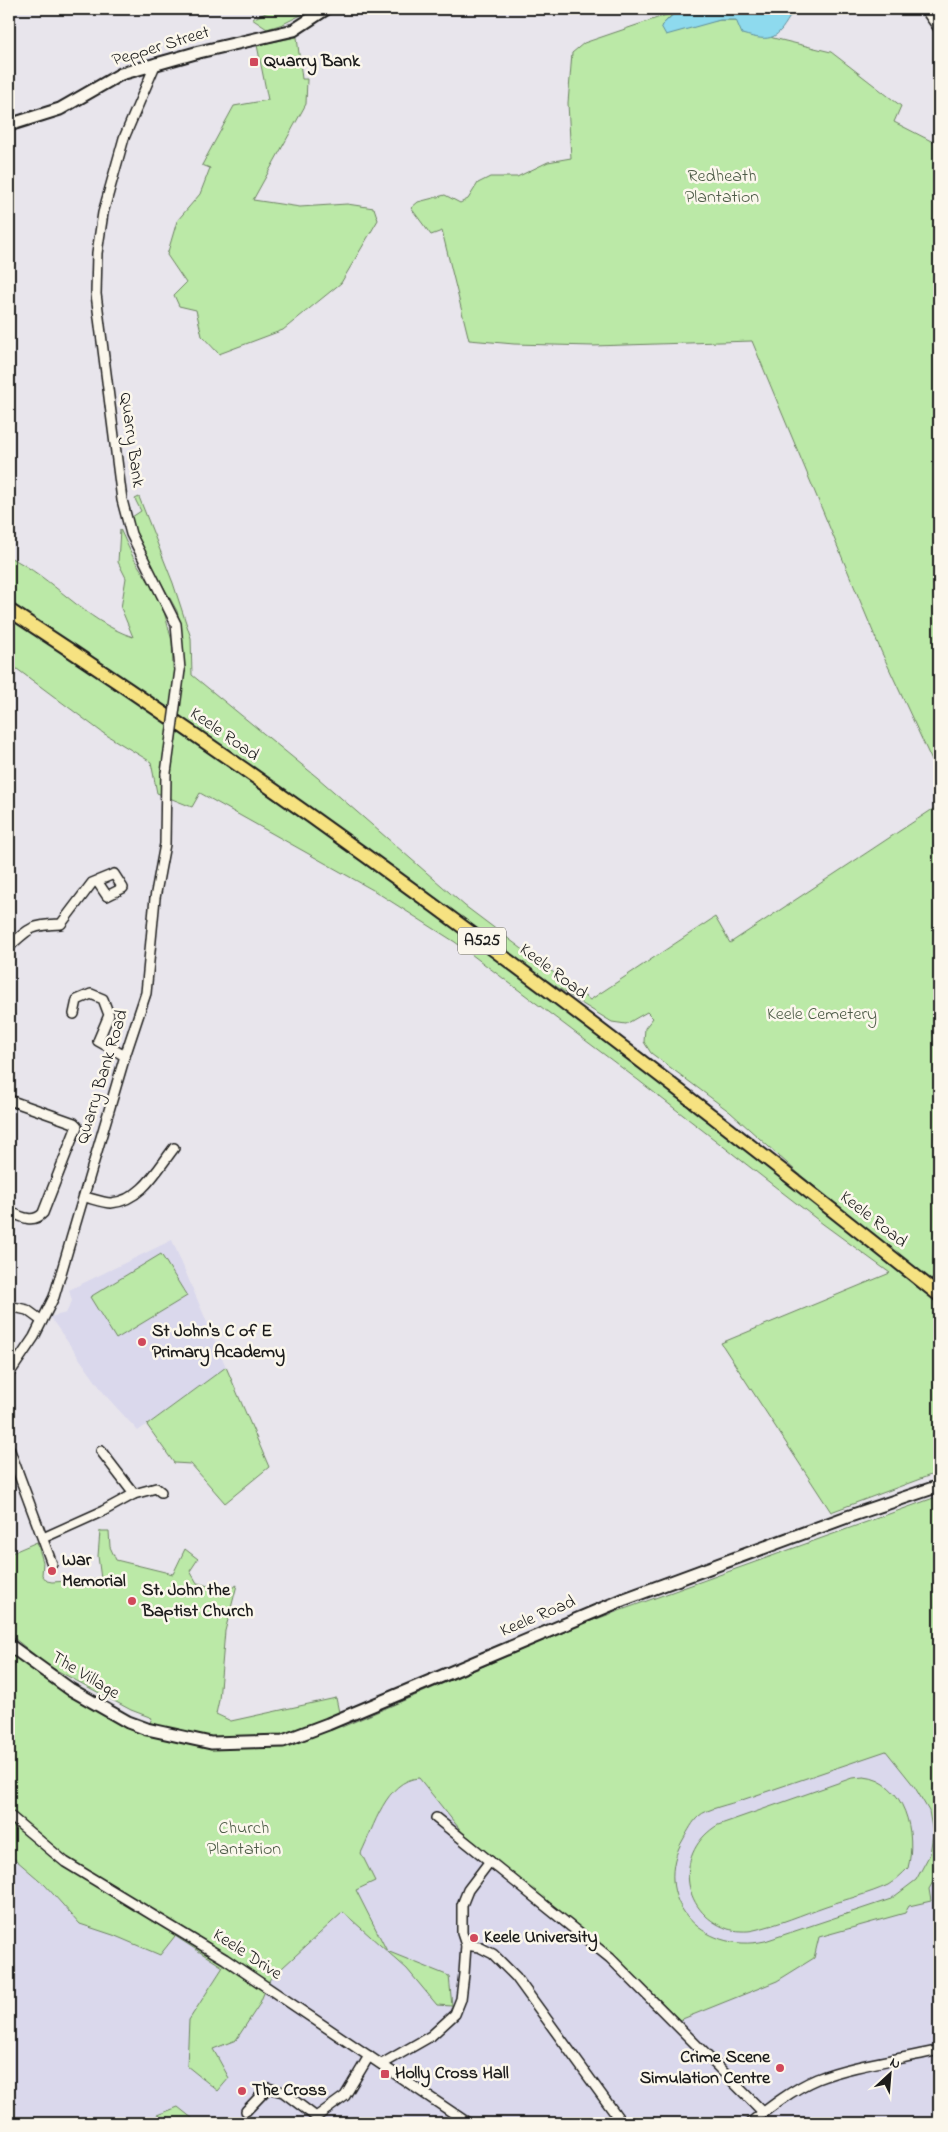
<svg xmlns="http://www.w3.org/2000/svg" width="948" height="2132" font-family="'Indie Flower',sans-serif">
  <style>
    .built { fill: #dad8ec }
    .green { fill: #bbe9a7; stroke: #6c8262; fill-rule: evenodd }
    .water { fill: #8edaee; stroke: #608e9a }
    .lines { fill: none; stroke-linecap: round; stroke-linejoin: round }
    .street-casing { stroke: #1c1c1c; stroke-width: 12 }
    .secondary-casing { stroke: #1c1c1c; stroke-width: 15 }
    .primary-casing { stroke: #1c1c1c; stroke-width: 16 }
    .street { stroke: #fbf7ec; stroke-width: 9 }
    .secondary { stroke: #fbf7ec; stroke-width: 11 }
    .primary { stroke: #f6e281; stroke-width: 12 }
    .street-bridge-casing { stroke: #1c1c1c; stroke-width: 12; stroke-linecap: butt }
    .street-bridge { stroke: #fbf7ec; stroke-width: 9 }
    .poi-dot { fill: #d1495b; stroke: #fbf7ec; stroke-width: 2 }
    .labels { text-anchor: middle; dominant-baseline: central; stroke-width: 5; stroke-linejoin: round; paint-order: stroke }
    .shield { fill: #fbf7ec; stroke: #5f5e5a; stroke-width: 1 }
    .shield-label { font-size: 16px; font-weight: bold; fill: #1c1c1c }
    .street-label { font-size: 18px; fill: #1c1c1c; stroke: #fbf7ec }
    .poi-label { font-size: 18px; font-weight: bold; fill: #1c1c1c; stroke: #fbf7ec; text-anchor: start }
    .park-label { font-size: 18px; fill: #4c5a46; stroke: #fbf7ec }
  </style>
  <rect width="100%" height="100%" fill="#e8e5ec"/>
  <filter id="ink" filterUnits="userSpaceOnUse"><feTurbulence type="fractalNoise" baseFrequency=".02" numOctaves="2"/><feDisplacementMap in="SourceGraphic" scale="10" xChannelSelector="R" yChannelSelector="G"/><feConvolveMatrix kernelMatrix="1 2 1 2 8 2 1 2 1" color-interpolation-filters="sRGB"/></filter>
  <g filter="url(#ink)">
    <!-- built -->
    <g class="built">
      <polygon points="172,1240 226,1367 138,1431 106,1396 50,1317 66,1313 72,1301 69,1290"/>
      <polygon points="939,1496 939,2123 9,2123 9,1658 141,1738 342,1727 577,1626"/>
    </g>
    <!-- green -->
    <g class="green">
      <polygon points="275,9 313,9 283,24 267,29 252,19"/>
      <polygon points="675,12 662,25 700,24 720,20 736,20 773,38 831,52 901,106 894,122 939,145 939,776 881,651 752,341 593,346 514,344 469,340 442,231 431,235 411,208 418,202 445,195 460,203 468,199 478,183 490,177 517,177 548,162 571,158 568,103 572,53 584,43"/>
      <polygon points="297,37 302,79 307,79 306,104 253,200 300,207 347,204 374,208 378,220 341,283 283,330 219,354 202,336 196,310 179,306 174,295 186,283 167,255 177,221 200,194 210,168 202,165 234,106 268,100 257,45"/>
      <path d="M139,497L173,583L191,638L192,675L318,778L465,906L590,1000L715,917L730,943L939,805V1287L798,1173L730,1112L651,1053L644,1042L645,1028L653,1018L647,1012L626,1024L612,1022L584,1005L517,960L445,906L264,776L9,603V557C53,577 84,621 133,637L121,608L126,578L118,562L120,529L134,559L159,598L163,608L172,641L173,669L184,671L181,627L177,611L146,555L131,522L132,517L141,511L135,499Z"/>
      <path d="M9,617C329,831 641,1059 939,1304V1472L831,1512L721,1343L890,1273L823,1224L638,1080L455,942L373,890L200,793L192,807L157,793L151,762L103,733L9,663Z"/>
      <polygon points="161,1254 187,1296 116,1339 90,1297"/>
      <polygon points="226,1367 269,1467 225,1503 191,1464 174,1463 147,1425"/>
      <path d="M939,1496V1871L929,1889L931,1901L909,1906L905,1913L819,1937L814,1958L777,1981L680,2020L625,1966L462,1832L419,1778C386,1780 374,1827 361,1853L375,1881L356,1890L387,1951L449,1976L452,2006L437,2005L407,1969L343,1912L270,1979L259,2005L236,2040L213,2049L229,2078L218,2091L187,2066L189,2020L223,1967L175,1936L160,1955L113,1935L80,1924L45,1885L9,1854V1645L147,1729L152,1718L131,1710L47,1665L9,1634V1554L37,1542L43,1562L42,1575L47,1581L52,1582L101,1579L98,1556L100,1531H109L110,1547L116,1560L173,1574L185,1549L198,1559L190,1571L197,1583C212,1586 223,1594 237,1585L225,1631L219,1700L216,1714L231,1721L336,1698L342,1727L577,1626ZM886,1751L914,1786L929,1811L933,1834L930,1854L916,1880L891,1899L765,1941C702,1955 649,1897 684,1838C688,1831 693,1821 699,1816C706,1809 731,1804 742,1800C790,1784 838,1767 886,1751Z"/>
      <path d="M864,1777C905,1781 917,1834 908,1868C902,1874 895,1881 888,1885C869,1894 846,1899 826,1906C803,1914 778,1925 754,1930C747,1932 735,1931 728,1929C679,1912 675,1850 718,1825L852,1778Z"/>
      <polygon points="178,2107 198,2123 156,2123 157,2115"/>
    </g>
    <!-- water -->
    <path class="water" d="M679,9H791L792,13C777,39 773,43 742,34L736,20H720L666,35L661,26Z"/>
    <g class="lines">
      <!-- street casing -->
      <g class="street-casing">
        <g id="street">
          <polyline points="925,9 939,29"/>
          <polyline points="156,63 124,138 103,213 97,253 96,294 122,500 131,534 176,624 180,670"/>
          <path d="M9,947C30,927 32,925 61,924L92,883L114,874L123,888L107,896L97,881"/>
          <polyline points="74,1014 77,1000 91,994 103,999 109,1015 98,1041 125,1056"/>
          <path d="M9,1100L74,1123L77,1126L43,1213C33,1224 21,1217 9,1211"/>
          <path d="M85,1197C93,1199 103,1203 111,1203C141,1201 157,1170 174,1148"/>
          <polyline points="9,1306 27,1310 42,1321"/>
          <polyline points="9,1374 34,1337 54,1297 125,1056 146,993 155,898 165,844 166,773"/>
          <polyline points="9,1448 52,1564"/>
          <polyline points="134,1494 156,1488 161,1492"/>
          <polyline points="43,1538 103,1511 134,1494 101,1451"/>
          <polyline points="9,1815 65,1862 225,1959 468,2123"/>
          <polyline points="436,1818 610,1958 763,2112"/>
          <polyline points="466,1945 479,1947 493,1954 516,1977 622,2123"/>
          <polyline points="382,2064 431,2036 455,2014 461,1999 464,1974 466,1945 462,1933 462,1905 468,1890 490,1861"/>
          <polyline points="246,2111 268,2088 283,2092 316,2117 345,2096 369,2056"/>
          <path d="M750,2123C770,2107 793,2089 817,2079C856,2064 899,2060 939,2050"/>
        </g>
      </g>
      <!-- secondary casing -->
      <g class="secondary-casing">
        <g id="secondary">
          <polyline points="9,125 60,109 121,74 199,52 294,30 326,9"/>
          <polyline points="9,1645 70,1689 128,1722 147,1729 211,1743 283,1741 328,1724 625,1599 847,1517 939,1486"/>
        </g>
      </g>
      <!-- primary casing -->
      <g class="primary-casing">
        <path id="primary" d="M9,610C331,820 638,1054 939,1295"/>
      </g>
      <!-- street -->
      <use href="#street" class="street"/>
      <!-- secondary -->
      <use href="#secondary" class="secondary"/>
      <!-- primary -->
      <use href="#primary" class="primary"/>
      <!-- street-bridge casing -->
      <g class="street-bridge-casing">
        <polyline id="street-bridge" points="166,773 180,670"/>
      </g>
      <!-- street-bridge -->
      <use href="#street-bridge" class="street-bridge"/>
    </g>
  </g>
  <!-- markers -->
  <g class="poi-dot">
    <rect x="249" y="57" width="10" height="10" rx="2.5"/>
    <circle cx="142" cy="1342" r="5"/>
    <circle cx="52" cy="1571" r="5"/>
    <circle cx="132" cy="1601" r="5"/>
    <circle cx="474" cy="1938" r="5"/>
    <circle cx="780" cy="2068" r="5"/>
    <rect x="380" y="2069" width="10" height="10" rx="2.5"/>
    <circle cx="242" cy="2091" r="5"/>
  </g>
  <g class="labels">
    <!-- shield labels -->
    <rect class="shield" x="458" y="927.5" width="48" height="27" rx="4"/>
    <g class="shield-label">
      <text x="482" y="941">A525</text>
    </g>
    <!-- street labels -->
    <g class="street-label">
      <text transform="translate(161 47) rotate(-17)">Pepper Street</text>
      <text transform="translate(131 440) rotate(82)">Quarry Bank</text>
      <text transform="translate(224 735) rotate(35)">Keele Road</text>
      <text transform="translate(553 972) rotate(37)">Keele Road</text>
      <text transform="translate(103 1077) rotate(-73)">Quarry Bank Road</text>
      <text transform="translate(873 1220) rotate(38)">Keele Road</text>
      <text transform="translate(538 1617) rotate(-23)">Keele Road</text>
      <text transform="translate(85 1676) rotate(31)">The Village</text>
      <text transform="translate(247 1955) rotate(33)">Keele Drive</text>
    </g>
    <!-- poi labels -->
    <g class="poi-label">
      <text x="264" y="62">Quarry Bank</text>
      <text x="152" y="1332">St John's C of E<tspan x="152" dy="21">Primary Academy</tspan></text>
      <text x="62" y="1561">War<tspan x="62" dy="21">Memorial</tspan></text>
      <text x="142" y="1591">St. John the<tspan x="142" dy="21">Baptist Church</tspan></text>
      <text x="484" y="1938">Keele University</text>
      <text x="770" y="2058" text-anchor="end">Crime Scene<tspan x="770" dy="21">Simulation Centre</tspan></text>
      <text x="395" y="2074">Holly Cross Hall</text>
      <text x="252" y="2091">The Cross</text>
    </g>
    <!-- park labels -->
    <g class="park-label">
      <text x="722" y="177">Redheath<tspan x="722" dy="21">Plantation</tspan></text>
      <text x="822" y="1015">Keele Cemetery</text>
      <text x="244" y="1829">Church<tspan x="244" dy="21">Plantation</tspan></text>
    </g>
  </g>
  <!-- margin -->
  <rect width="948" height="2132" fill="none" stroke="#fbf7ec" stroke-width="30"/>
  <rect x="15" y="15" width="918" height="2102" fill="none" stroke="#1c1c1c" stroke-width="2" filter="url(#ink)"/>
  <!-- north arrow -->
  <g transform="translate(890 2074) rotate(26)" stroke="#fbf7ec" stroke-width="4" paint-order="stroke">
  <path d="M0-4L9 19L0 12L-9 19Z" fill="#1c1c1c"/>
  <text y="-8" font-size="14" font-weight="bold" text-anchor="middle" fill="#1c1c1c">N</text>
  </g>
</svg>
